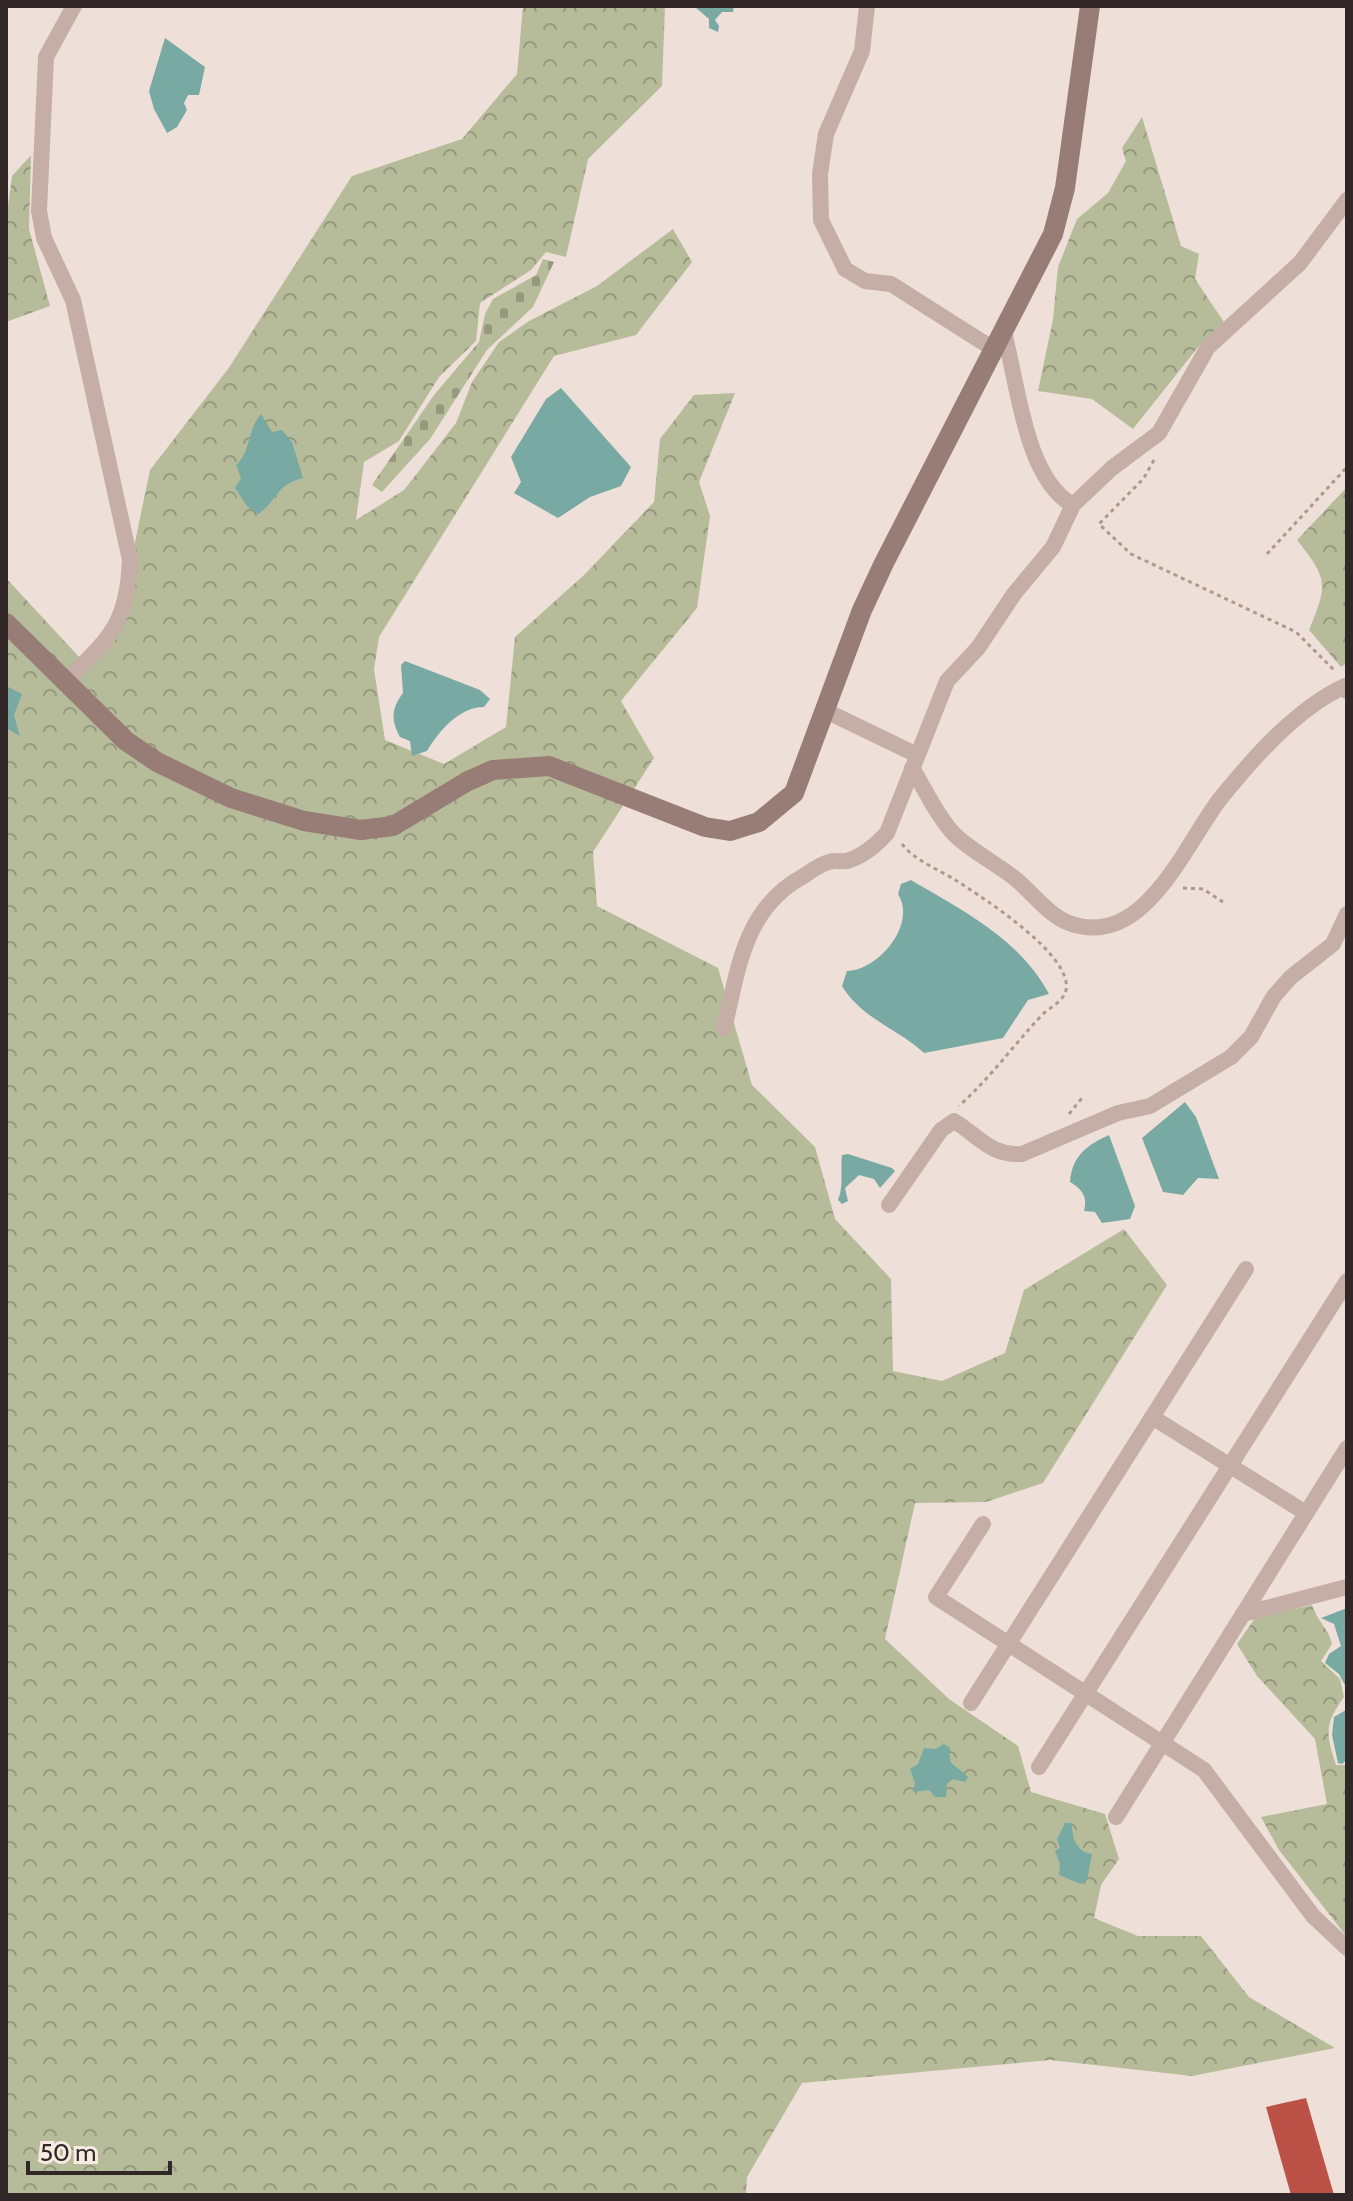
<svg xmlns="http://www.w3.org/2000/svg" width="1353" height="2201" font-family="Cabin,sans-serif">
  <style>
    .forest { fill: url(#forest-crowns) }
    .cemetery { fill: url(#cemetery-stones) }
    .water { fill: #79a9a3 }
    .building { fill: #bc5148 }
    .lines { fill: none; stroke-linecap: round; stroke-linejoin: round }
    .path { stroke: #b0988f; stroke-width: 3; stroke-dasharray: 4 4; stroke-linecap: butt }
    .street { stroke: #c5aea5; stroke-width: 16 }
    .secondary { stroke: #987d77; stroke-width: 20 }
  </style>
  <defs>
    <pattern id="forest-crowns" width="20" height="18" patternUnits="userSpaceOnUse" patternTransform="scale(2)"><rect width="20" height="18" fill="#b6bc99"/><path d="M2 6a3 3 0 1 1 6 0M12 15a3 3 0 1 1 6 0" fill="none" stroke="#95997d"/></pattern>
    <pattern id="cemetery-stones" width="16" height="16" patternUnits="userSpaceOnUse" patternTransform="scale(2)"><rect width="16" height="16" fill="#b6bc99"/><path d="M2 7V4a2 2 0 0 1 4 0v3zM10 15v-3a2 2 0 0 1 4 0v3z" fill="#95997d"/></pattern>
  </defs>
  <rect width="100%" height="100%" fill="#eee0d8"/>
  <!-- forest -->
  <g class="forest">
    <polygon points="523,6 665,6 662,86 588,159 566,257 546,252 531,270 480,303 476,341 439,377 399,441 364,462 356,520 404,490 456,423 472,382 499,342 529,321 597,286 673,229 692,262 636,335 554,356 379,637 374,669 385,740 444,764 506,727 515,637 584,575 654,502 660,439 694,395 735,393 699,482 710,516 697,608 621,701 654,758 593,852 597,906 718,968 752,1085 815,1147 835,1219 891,1279 893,1371 942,1381 1005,1353 1024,1290 1124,1229 1167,1285 1043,1483 986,1502 915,1503 885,1639 949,1699 1018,1746 1031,1792 1105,1814 1119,1859 1101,1885 1094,1918 1138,1936 1201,1936 1249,1997 1335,2048 1192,2076 1050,2060 802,2083 747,2177 746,2195 6,2195 6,578 82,660 119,619 150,470 228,369 352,176 462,139 517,74"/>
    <polygon points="1142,117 1181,246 1199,254 1195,279 1224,322 1199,346 1133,429 1092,399 1038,391 1053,319 1058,267 1077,219 1108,193 1126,161 1122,148"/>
    <polygon points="31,155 29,229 50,306 6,322 6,222 12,176"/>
    <path d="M1347,487V663L1341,667L1309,630C1328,584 1328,579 1297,540Z"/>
    <path d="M1312,1605C1317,1621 1329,1629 1332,1644L1321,1661L1340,1679L1344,1697C1324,1725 1326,1733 1336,1765H1347V1937L1279,1850L1261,1817L1327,1804L1315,1739L1257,1676L1237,1644L1255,1618Z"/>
  </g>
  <!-- cemetery -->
  <polygon class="cemetery" points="543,259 554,262 533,307 487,350 430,439 382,492 372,485 434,395 479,342 485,314 493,299 536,275"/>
  <!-- water -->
  <g class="water">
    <polygon points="734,6 733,12 722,12 715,20 719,26 718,32 709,28 709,19 695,7"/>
    <polygon points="165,38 205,67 199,95 188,95 184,103 187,110 177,127 167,133 154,109 149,91"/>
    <polygon points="561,388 631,467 621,486 590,497 558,518 514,493 521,482 511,457 546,399"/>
    <path d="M261,414L272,432L282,430L292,442L303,478C275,485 278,501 258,514L247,506L235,488L241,478L236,465C251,452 247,430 261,414Z"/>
    <path d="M405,661L480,690L490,699L484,707C459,707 439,731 427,751L412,756L410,741L400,737C391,720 391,709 403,693L401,665Z"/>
    <polygon points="6,686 22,694 14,715 20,736 6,728"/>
    <path d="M911,880C963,911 1019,938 1049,994L1028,1000L1003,1038L924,1053C897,1028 862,1019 842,986L847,971C879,970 917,924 898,894L901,884Z"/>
    <polygon points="1185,1102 1196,1117 1219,1179 1198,1178 1183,1195 1163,1192 1142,1138"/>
    <path d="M1109,1135L1135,1206L1130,1219L1102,1223L1095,1212L1084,1211C1088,1197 1082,1189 1070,1182C1072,1156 1087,1145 1109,1135Z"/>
    <path d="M848,1154L892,1168L895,1171L880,1188L874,1179L859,1175L845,1188L848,1201L842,1204L838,1200C844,1185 840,1171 842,1155Z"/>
    <polygon points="1347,1608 1347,1689 1339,1674 1325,1663 1329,1654 1341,1646 1334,1624 1321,1618"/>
    <polygon points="1347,1704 1347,1760 1342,1764 1338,1763 1332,1735 1334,1717 1346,1710"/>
    <path d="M944,1744L950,1748C947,1768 957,1765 968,1777L965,1782L953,1779L947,1784L946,1797H935L929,1790L913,1792L915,1783L910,1769L918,1764L924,1748L936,1749Z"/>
    <path d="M1065,1823H1072C1072,1839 1076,1851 1092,1854L1087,1880L1081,1884L1059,1875L1060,1864L1055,1851L1060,1848L1057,1839Z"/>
  </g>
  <!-- building -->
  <polygon class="building" points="1306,2098 1334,2195 1291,2195 1266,2107"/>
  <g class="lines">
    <!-- path -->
    <g class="path">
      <polyline points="1154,460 1144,478 1099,524 1131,554 1296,632 1336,672"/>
      <polyline points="1267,554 1347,467"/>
      <path d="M902,844C915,861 940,870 957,881C983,898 1073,955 1066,990C1063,1003 1049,1007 1041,1016C1013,1046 990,1078 959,1106"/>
      <polyline points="1183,888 1203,889 1223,902"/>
      <polyline points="1069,1114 1082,1098"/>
    </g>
    <!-- street -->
    <g class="street">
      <polyline points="867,6 862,51 826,134 820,174 821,220 845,269 865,281 891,284 995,350"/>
      <path d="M1004,333C1018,383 1025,479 1073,505"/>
      <path d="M64,683C109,638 127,626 130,560L73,300L44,238L39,211L46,57L74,6"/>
      <polyline points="826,711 917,755"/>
      <path d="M912,768C925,789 937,816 954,834C972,852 998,864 1018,881C1032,893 1051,917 1069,923C1144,951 1185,844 1220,799C1254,757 1296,709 1345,686L1347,691"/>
      <path d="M724,1029C738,970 744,909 802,877C810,872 820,864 829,862C835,860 842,862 847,861C864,856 876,845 887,833L947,681L978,648L1014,594L1053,547L1073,505L1112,468L1159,433L1208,347L1300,263L1347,200"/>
      <path d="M889,1205L941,1130L954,1121C979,1136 990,1156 1022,1154L1118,1113L1150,1106L1231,1057L1251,1037L1274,996L1291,977L1333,944L1347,914"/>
      <polyline points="1152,1417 1306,1513"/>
      <polyline points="983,1524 936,1597 1204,1770 1313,1916 1347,1948"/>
      <polyline points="1243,1614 1347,1587"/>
      <polyline points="971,1703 1246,1269"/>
      <polyline points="1039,1767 1347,1281"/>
      <polyline points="1116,1817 1347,1448"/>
    </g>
    <!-- secondary -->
    <polyline class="secondary" points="6,623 126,741 157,762 231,798 304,821 361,830 393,826 468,781 493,770 549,766 705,827 730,831 759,822 794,793 862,610 884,563 1053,234 1065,188 1090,6"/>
  </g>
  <!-- border -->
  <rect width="1353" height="2201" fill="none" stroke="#312726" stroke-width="16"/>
  <!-- scale -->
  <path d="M28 2161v12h142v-12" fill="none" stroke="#312726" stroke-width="4"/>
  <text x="40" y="2161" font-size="24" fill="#312726" stroke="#f7eae3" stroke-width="6" paint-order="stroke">50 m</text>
</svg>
